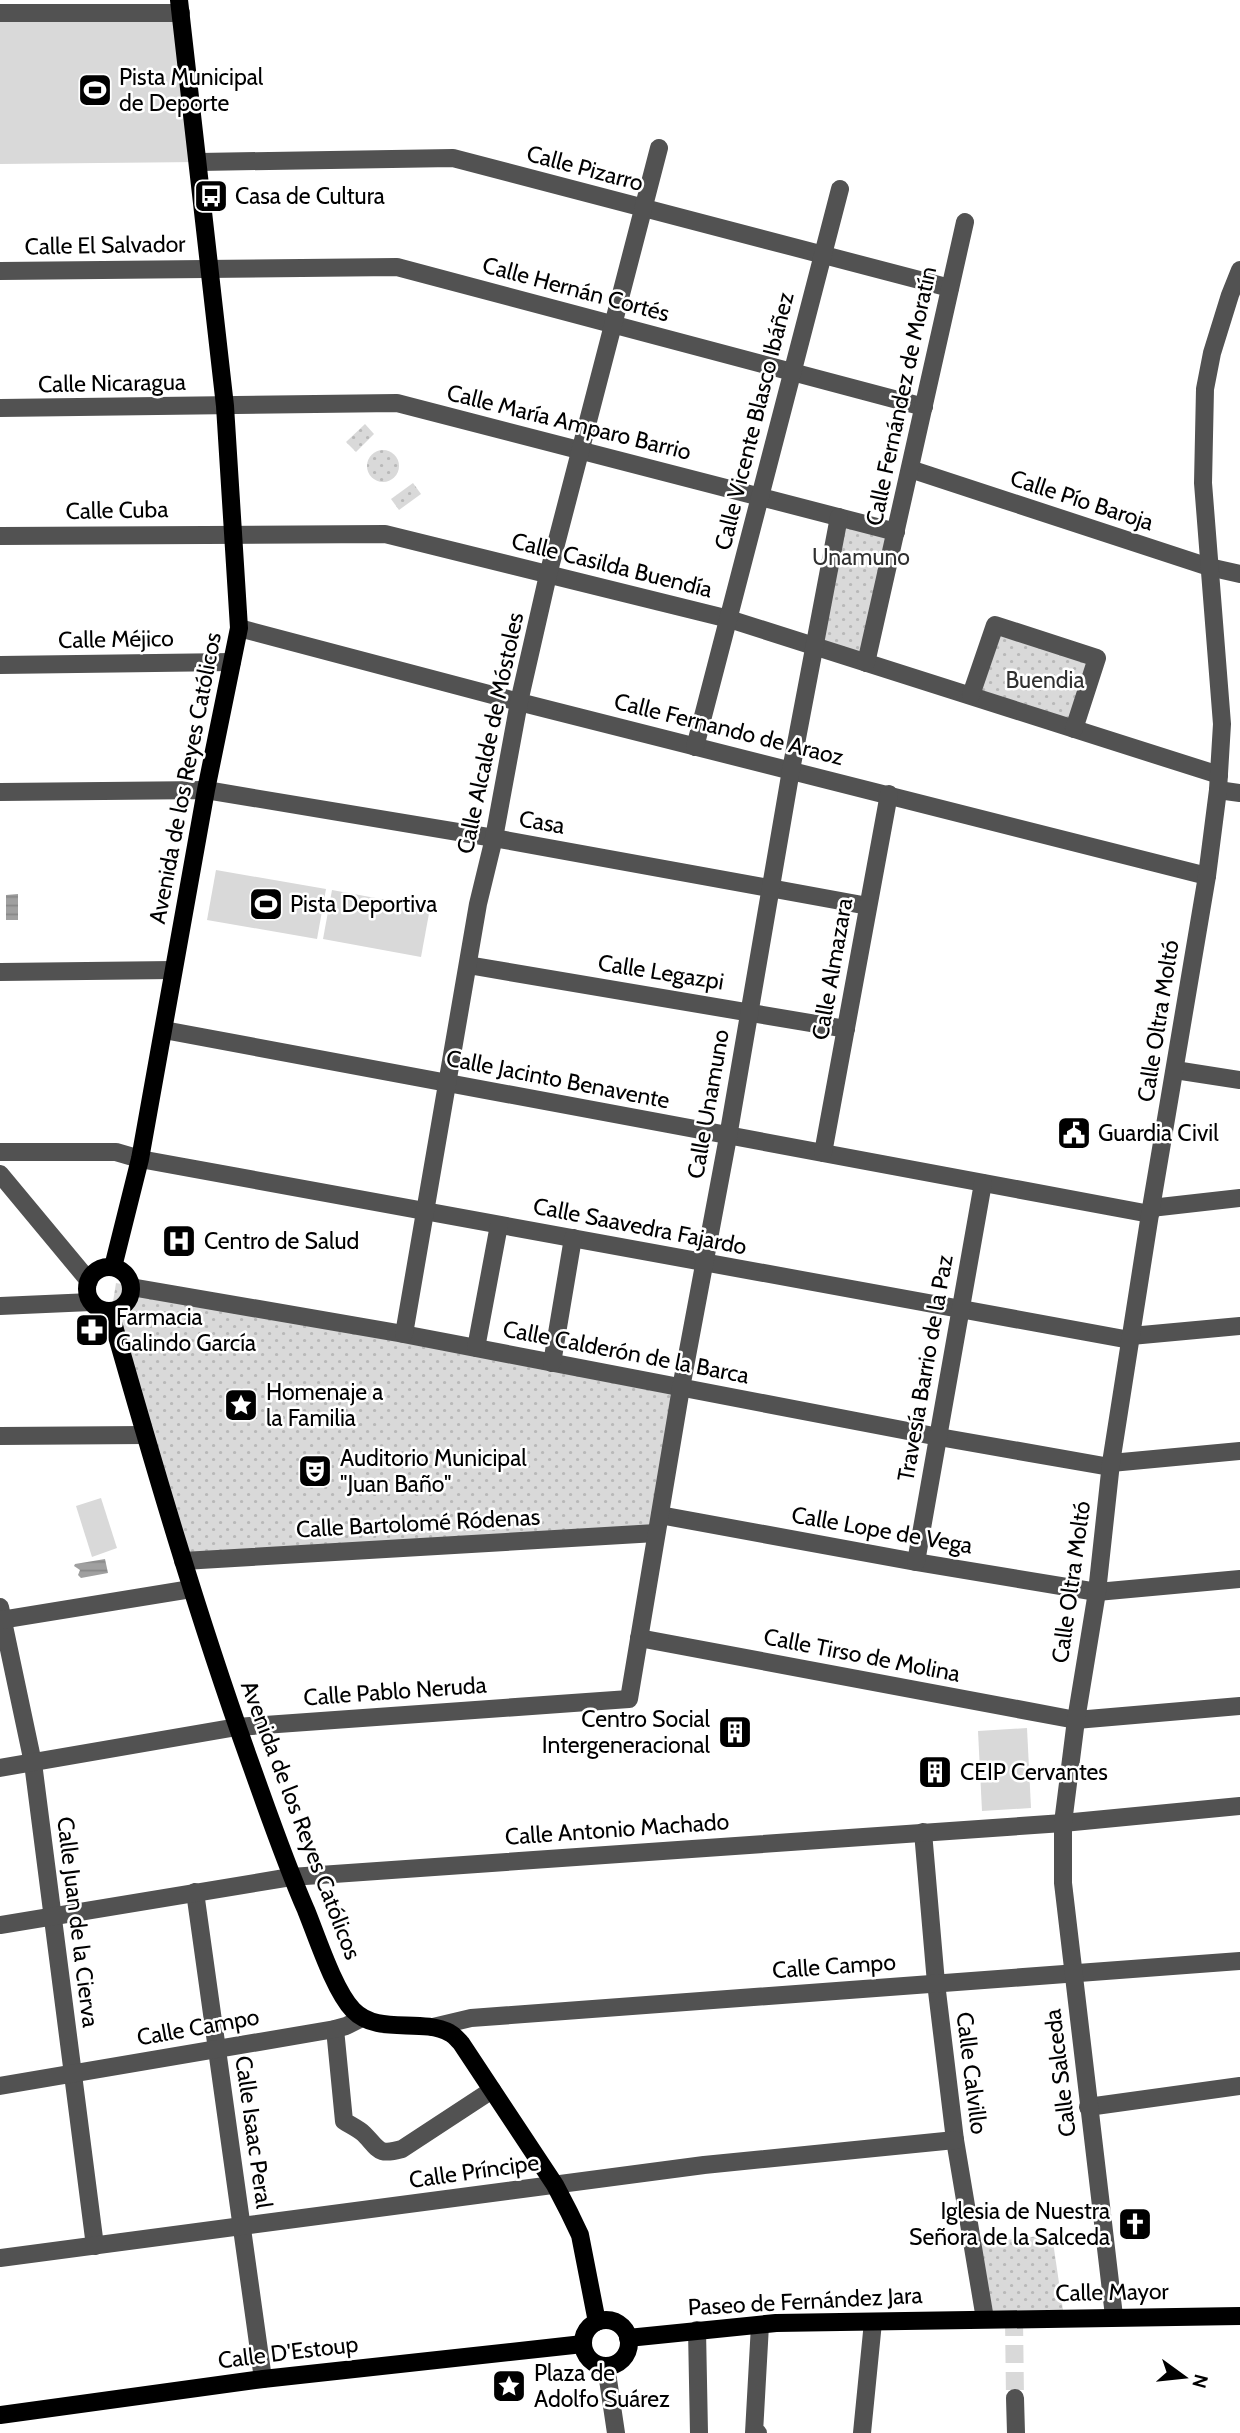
<svg xmlns="http://www.w3.org/2000/svg" width="1240" height="2433" font-family="Cabin,sans-serif">
  <style>
    .grass { fill: #d9d9d9 }
    .park { fill: url(#park-dots) }
    .water { fill: url(#water-rules) }
    .lines { fill: none; stroke-linecap: round; stroke-linejoin: round }
    .minor-tunnel { stroke: #d9d9d9; stroke-width: 18; stroke-dasharray: 18 9; stroke-linecap: butt }
    .minor { stroke: #525252; stroke-width: 18 }
    .major { stroke: #000; stroke-width: 18 }
    .labels { text-anchor: middle; dominant-baseline: central; stroke-width: 5; stroke-linejoin: round; paint-order: stroke }
    .poi-label { font-size: 23px; fill: #000; stroke: #fff; text-anchor: start }
    .street-label { font-size: 23px; fill: #000; stroke: #fff }
    .park-label { font-size: 23px; fill: #303030; stroke: #fff }
  </style>
  <defs>
    <pattern id="park-dots" width="8" height="8" patternUnits="userSpaceOnUse" patternTransform="scale(1.75)"><rect width="8" height="8" fill="#d9d9d9"/><path d="M2 2h.1M6 6h.1" fill="none" stroke="#b8b8b8" stroke-width="1.8" stroke-linecap="round"/></pattern>
    <pattern id="water-rules" width="6" height="5" patternUnits="userSpaceOnUse" patternTransform="scale(1.75)"><rect width="6" height="5" fill="#a0a0a0"/><path d="M0 2.5h6" fill="none" stroke="#888"/></pattern>
  </defs>
  <rect width="100%" height="100%" fill="#fff"/>
  <!-- grass -->
  <g class="grass">
    <polygon points="0,13 181,13 199,162 0,164"/>
    <polygon points="216,870 326,889 317,939 207,920"/>
    <polygon points="332,890 430,908 421,957 323,939"/>
    <polygon points="101,1498 117,1548 92,1557 76,1506"/>
    <polygon points="1027,1728 1031,1808 982,1811 978,1731"/>
  </g>
  <!-- park -->
  <g class="park">
    <polygon points="365,424 374,434 356,452 346,442"/>
    <circle cx="383" cy="466" r="16"/>
    <polygon points="413,483 421,494 399,510 391,499"/>
    <polygon points="839,517 896,532 866,663 814,646"/>
    <polygon points="995,625 1097,658 1074,729 971,695"/>
    <polygon points="116,1283 681,1388 656,1533 183,1561 112,1308"/>
    <polygon points="1052,2235 1064,2317 985,2319 972,2243"/>
  </g>
  <!-- water -->
  <g class="water">
    <polygon points="18,894 18,920 6,920 6,895"/>
    <polygon points="105,1559 108,1573 81,1578 78,1575 80,1570 74,1566 75,1564"/>
  </g>
  <g class="lines">
    <!-- minor-tunnel -->
    <polyline class="minor-tunnel" points="1014,2318 1015,2398"/>
    <!-- minor -->
    <g class="minor">
      <polyline points="0,13 181,13"/>
      <polyline points="199,162 453,158 950,288"/>
      <polyline points="0,271 397,267 924,407"/>
      <polyline points="0,408 397,403 896,532"/>
      <polyline points="910,469 1209,567 1240,574"/>
      <polyline points="0,536 385,534 729,619 1219,775"/>
      <polyline points="239,628 519,702 1207,876"/>
      <polyline points="866,663 965,222"/>
      <polyline points="0,665 232,662"/>
      <polyline points="971,695 995,625 1097,658 1074,729"/>
      <polyline points="695,747 840,189"/>
      <polyline points="1218,790 1240,793"/>
      <polyline points="0,792 206,790 494,838 868,906"/>
      <polyline points="468,965 846,1029"/>
      <polyline points="0,972 173,970"/>
      <polyline points="164,1030 1150,1214"/>
      <polyline points="1175,1070 1240,1080"/>
      <polyline points="0,1152 116,1152 140,1159 1130,1340"/>
      <polyline points="823,1153 889,794"/>
      <polyline points="0,1174 89,1281"/>
      <polyline points="1151,1208 1240,1198"/>
      <polyline points="131,1287 398,1333 939,1437 1110,1467"/>
      <polyline points="0,1306 91,1302"/>
      <polyline points="404,1334 478,904 494,838 519,702 548,575 659,148"/>
      <polyline points="1131,1336 1240,1326"/>
      <polyline points="476,1348 499,1225"/>
      <polyline points="552,1363 573,1238"/>
      <polyline points="0,1436 145,1435"/>
      <polyline points="1111,1463 1240,1451"/>
      <polyline points="660,1515 916,1562 1097,1592 1240,1579"/>
      <polyline points="183,1561 656,1533"/>
      <polyline points="916,1562 983,1183"/>
      <polyline points="0,1607 33,1763 95,2246"/>
      <polyline points="0,1620 191,1589"/>
      <polyline points="639,1638 1076,1720 1240,1706"/>
      <polyline points="0,1768 237,1727 629,1699 681,1388 728,1137 791,770 839,517"/>
      <polyline points="923,1832 936,1983 955,2140 985,2319"/>
      <polyline points="195,1892 263,2379"/>
      <polyline points="0,1925 291,1877 1063,1823 1240,1806"/>
      <polyline points="433,2027 471,2018 1240,1961"/>
      <path d="M335,2029L344,2121C350,2125 359,2129 364,2134C379,2149 377,2156 402,2149L492,2090"/>
      <polyline points="0,2086 335,2029 346,2026 362,2018"/>
      <polyline points="1088,2107 1240,2086"/>
      <polyline points="0,2258 704,2165 955,2140"/>
      <polyline points="1114,2316 1063,1883 1063,1823 1076,1720 1097,1592 1111,1463 1150,1214 1207,876 1218,790 1222,724 1203,483 1205,389 1212,353 1230,295 1240,270"/>
      <polyline points="697,2330 699,2433"/>
      <polyline points="606,2366 616,2433"/>
      <polyline points="1015,2398 1016,2433"/>
      <polyline points="758,2433 754,2433 760,2325"/>
      <polyline points="862,2433 873,2322"/>
    </g>
    <!-- major -->
    <g class="major">
      <circle cx="109" cy="1289" r="22"/>
      <polyline points="113,1267 140,1159 206,790 239,628 225,406 179,0"/>
      <path d="M110,1312C153,1463 197,1614 250,1762C268,1812 285,1862 306,1910C317,1937 334,1990 353,2010C378,2036 420,2017 450,2033C454,2035 458,2040 461,2043L555,2185L569,2212L580,2235L597,2322"/>
      <circle cx="606" cy="2343" r="23"/>
      <polyline points="628,2338 776,2323 1240,2316"/>
      <polyline points="0,2415 263,2379 583,2344"/>
    </g>
  </g>
  <!-- icons -->
  <defs>
    <g id="stadium-square" transform="scale(1.75)"><rect x="-9" y="-9" width="18" height="18" rx="4" fill="#000" stroke="#fff"/><path d="M0-5a6.5 5 0 1 0 0 10a6.5 5 0 1 0 0-10ZM-3.5-1.8h7v3.6h-7Z" fill="#fff"/></g>
    <g id="bus-square" transform="scale(1.75)"><rect x="-9" y="-9" width="18" height="18" rx="4" fill="#000" stroke="#fff"/><path d="M-5-6H5V4H4V6H2V4H-2V6H-4V4H-5ZM-3.5-4V0h7V-4ZM-3.5 1.2v1.5H-2V1.2ZM2 1.2v1.5H3.5V1.2Z" fill="#fff"/></g>
    <g id="civic-square" transform="scale(1.75)"><rect x="-9" y="-9" width="18" height="18" rx="4" fill="#000" stroke="#fff"/><path d="M-.6-6.5H3V-4.5H.6V-3L4-1V1h2V6H-6V1h2V-1L-.6-3ZM-1.2 2.5V6h2.4V2.5Z" fill="#fff"/></g>
    <g id="hospital-square" transform="scale(1.75)"><rect x="-9" y="-9" width="18" height="18" rx="4" fill="#000" stroke="#fff"/><path d="M-5-5h3v3.5h4V-5h3V5h-3V1.5h-4V5h-3Z" fill="#fff"/></g>
    <g id="pharmacy-square" transform="scale(1.75)"><rect x="-9" y="-9" width="18" height="18" rx="4" fill="#000" stroke="#fff"/><path d="M-2-6h4v4h4v4h-4v4h-4v-4h-4v-4h4Z" fill="#fff"/></g>
    <g id="sight-square" transform="scale(1.75)"><rect x="-9" y="-9" width="18" height="18" rx="4" fill="#000" stroke="#fff"/><path d="M0-6L1.8-2.2L6-1.7L2.9 1.2L3.7 5.4L0 3.3L-3.7 5.4L-2.9 1.2L-6-1.7L-1.8-2.2Z" fill="#fff"/></g>
    <g id="theatre-square" transform="scale(1.75)"><rect x="-9" y="-9" width="18" height="18" rx="4" fill="#000" stroke="#fff"/><path d="M-5-5.5Q0-4 5-5.5V0Q5 5 0 6Q-5 5-5 0ZM-3.3-2.5H-1v1.5H-3.3ZM1-2.5H3.3v1.5H1ZM-2.8 1Q0 5.5 2.8 1Z" fill="#fff"/></g>
    <g id="building-square" transform="scale(1.75)"><rect x="-9" y="-9" width="18" height="18" rx="4" fill="#000" stroke="#fff"/><path d="M-4-6H4V6H1V3H-1V6H-4ZM-2.5-4.3h1.7v1.8h-1.7ZM.8-4.3h1.7v1.8H.8ZM-2.5-1h1.7V.8h-1.7ZM.8-1h1.7V.8H.8Z" fill="#fff"/></g>
    <g id="church-square" transform="scale(1.75)"><rect x="-9" y="-9" width="18" height="18" rx="4" fill="#000" stroke="#fff"/><path d="M-1.2-6h2.4v3.5h3.3v2.4h-3.3V6h-2.4V-.1h-3.3v-2.4h3.3Z" fill="#fff"/></g>
  </defs>
  <g fill-rule="evenodd">
    <use href="#stadium-square" x="95" y="90"/>
    <use href="#bus-square" x="211" y="196"/>
    <use href="#stadium-square" x="266" y="904"/>
    <use href="#civic-square" x="1074" y="1133"/>
    <use href="#hospital-square" x="179" y="1241"/>
    <use href="#pharmacy-square" x="92" y="1330"/>
    <use href="#sight-square" x="241" y="1405"/>
    <use href="#theatre-square" x="315" y="1471"/>
    <use href="#building-square" x="735" y="1732"/>
    <use href="#building-square" x="935" y="1772"/>
    <use href="#church-square" x="1135" y="2224"/>
    <use href="#sight-square" x="509" y="2386"/>
  </g>
  <g class="labels">
    <!-- poi labels -->
    <g class="poi-label">
      <text x="119" y="77">Pista Municipal<tspan x="119" dy="26">de Deporte</tspan></text>
      <text x="235" y="196">Casa de Cultura</text>
      <text x="290" y="904">Pista Deportiva</text>
      <text x="1098" y="1133">Guardia Civil</text>
      <text x="204" y="1241">Centro de Salud</text>
      <text x="116" y="1317">Farmacia<tspan x="116" dy="26">Galindo García</tspan></text>
      <text x="266" y="1392">Homenaje a<tspan x="266" dy="26">la Familia</tspan></text>
      <text x="340" y="1458">Auditorio Municipal<tspan x="340" dy="26">"Juan Baño"</tspan></text>
      <text x="710" y="1719" text-anchor="end">Centro Social<tspan x="710" dy="26">Intergeneracional</tspan></text>
      <text x="960" y="1772">CEIP Cervantes</text>
      <text x="1110" y="2211" text-anchor="end">Iglesia de Nuestra<tspan x="1110" dy="26">Señora de la Salceda</tspan></text>
      <text x="534" y="2373">Plaza de<tspan x="534" dy="26">Adolfo Suárez</tspan></text>
    </g>
    <!-- street labels -->
    <g class="street-label">
      <text transform="translate(585 168) rotate(15)">Calle Pizarro</text>
      <text transform="translate(105 245) rotate(-1)">Calle El Salvador</text>
      <text transform="translate(576 289) rotate(15)">Calle Hernán Cortés</text>
      <text transform="translate(112 383) rotate(-1)">Calle Nicaragua</text>
      <text transform="translate(901 396) rotate(-78)">Calle Fernández de Moratín</text>
      <text transform="translate(754 421) rotate(-76)">Calle Vicente Blasco Ibáñez</text>
      <text transform="translate(569 422) rotate(14)">Calle María Amparo Barrio</text>
      <text transform="translate(1082 500) rotate(18)">Calle Pío Baroja</text>
      <text transform="translate(117 510) rotate(-1)">Calle Cuba</text>
      <text transform="translate(612 565) rotate(14)">Calle Casilda Buendía</text>
      <text transform="translate(116 639) rotate(-1)">Calle Méjico</text>
      <text transform="translate(729 729) rotate(14)">Calle Fernando de Araoz</text>
      <text transform="translate(490 733) rotate(-78)">Calle Alcalde de Móstoles</text>
      <text transform="translate(185 778) rotate(-79)">Avenida de los Reyes Católicos</text>
      <text transform="translate(542 822) rotate(10)">Casa</text>
      <text transform="translate(832 969) rotate(-80)">Calle Almazara</text>
      <text transform="translate(661 972) rotate(9)">Calle Legazpi</text>
      <text transform="translate(1158 1021) rotate(-81)">Calle Oltra Moltó</text>
      <text transform="translate(558 1079) rotate(11)">Calle Jacinto Benavente</text>
      <text transform="translate(708 1104) rotate(-80)">Calle Unamuno</text>
      <text transform="translate(640 1226) rotate(11)">Calle Saavedra Fajardo</text>
      <text transform="translate(626 1352) rotate(11)">Calle Calderón de la Barca</text>
      <text transform="translate(925 1368) rotate(-80)">Travesía Barrio de la Paz</text>
      <text transform="translate(418 1523) rotate(-3)">Calle Bartolomé Ródenas</text>
      <text transform="translate(882 1530) rotate(10)">Calle Lope de Vega</text>
      <text transform="translate(1071 1582) rotate(-82)">Calle Oltra Moltó</text>
      <text transform="translate(862 1655) rotate(11)">Calle Tirso de Molina</text>
      <text transform="translate(395 1691) rotate(-4)">Calle Pablo Neruda</text>
      <text transform="translate(301 1820) rotate(69)">Avenida de los Reyes Católicos</text>
      <text transform="translate(617 1829) rotate(-4)">Calle Antonio Machado</text>
      <text transform="translate(78 1922) rotate(83)">Calle Juan de la Cierva</text>
      <text transform="translate(834 1966) rotate(-4)">Calle Campo</text>
      <text transform="translate(198 2027) rotate(-10)">Calle Campo</text>
      <text transform="translate(972 2073) rotate(83)">Calle Calvillo</text>
      <text transform="translate(1060 2073) rotate(-97)">Calle Salceda</text>
      <text transform="translate(254 2132) rotate(82)">Calle Isaac Peral</text>
      <text transform="translate(474 2171) rotate(-8)">Calle Príncipe</text>
      <text transform="translate(1112 2292) rotate(-1)">Calle Mayor</text>
      <text transform="translate(805 2301) rotate(-3)">Paseo de Fernández Jara</text>
      <text transform="translate(288 2352) rotate(-7)">Calle D'Estoup</text>
    </g>
    <!-- park labels -->
    <g class="park-label">
      <text x="861" y="557">Unamuno</text>
      <text x="1045" y="680">Buendia</text>
    </g>
  </g>
  <!-- north arrow -->
  <g transform="translate(1184 2377) rotate(105)" stroke="#ffffff" stroke-width="5" paint-order="stroke">
  <path d="M0-5L12 26L0 18L-12 26Z" fill="#000000"/>
  <text y="-10" font-size="19" font-weight="bold" text-anchor="middle" fill="#000000">N</text>
  </g>
</svg>
